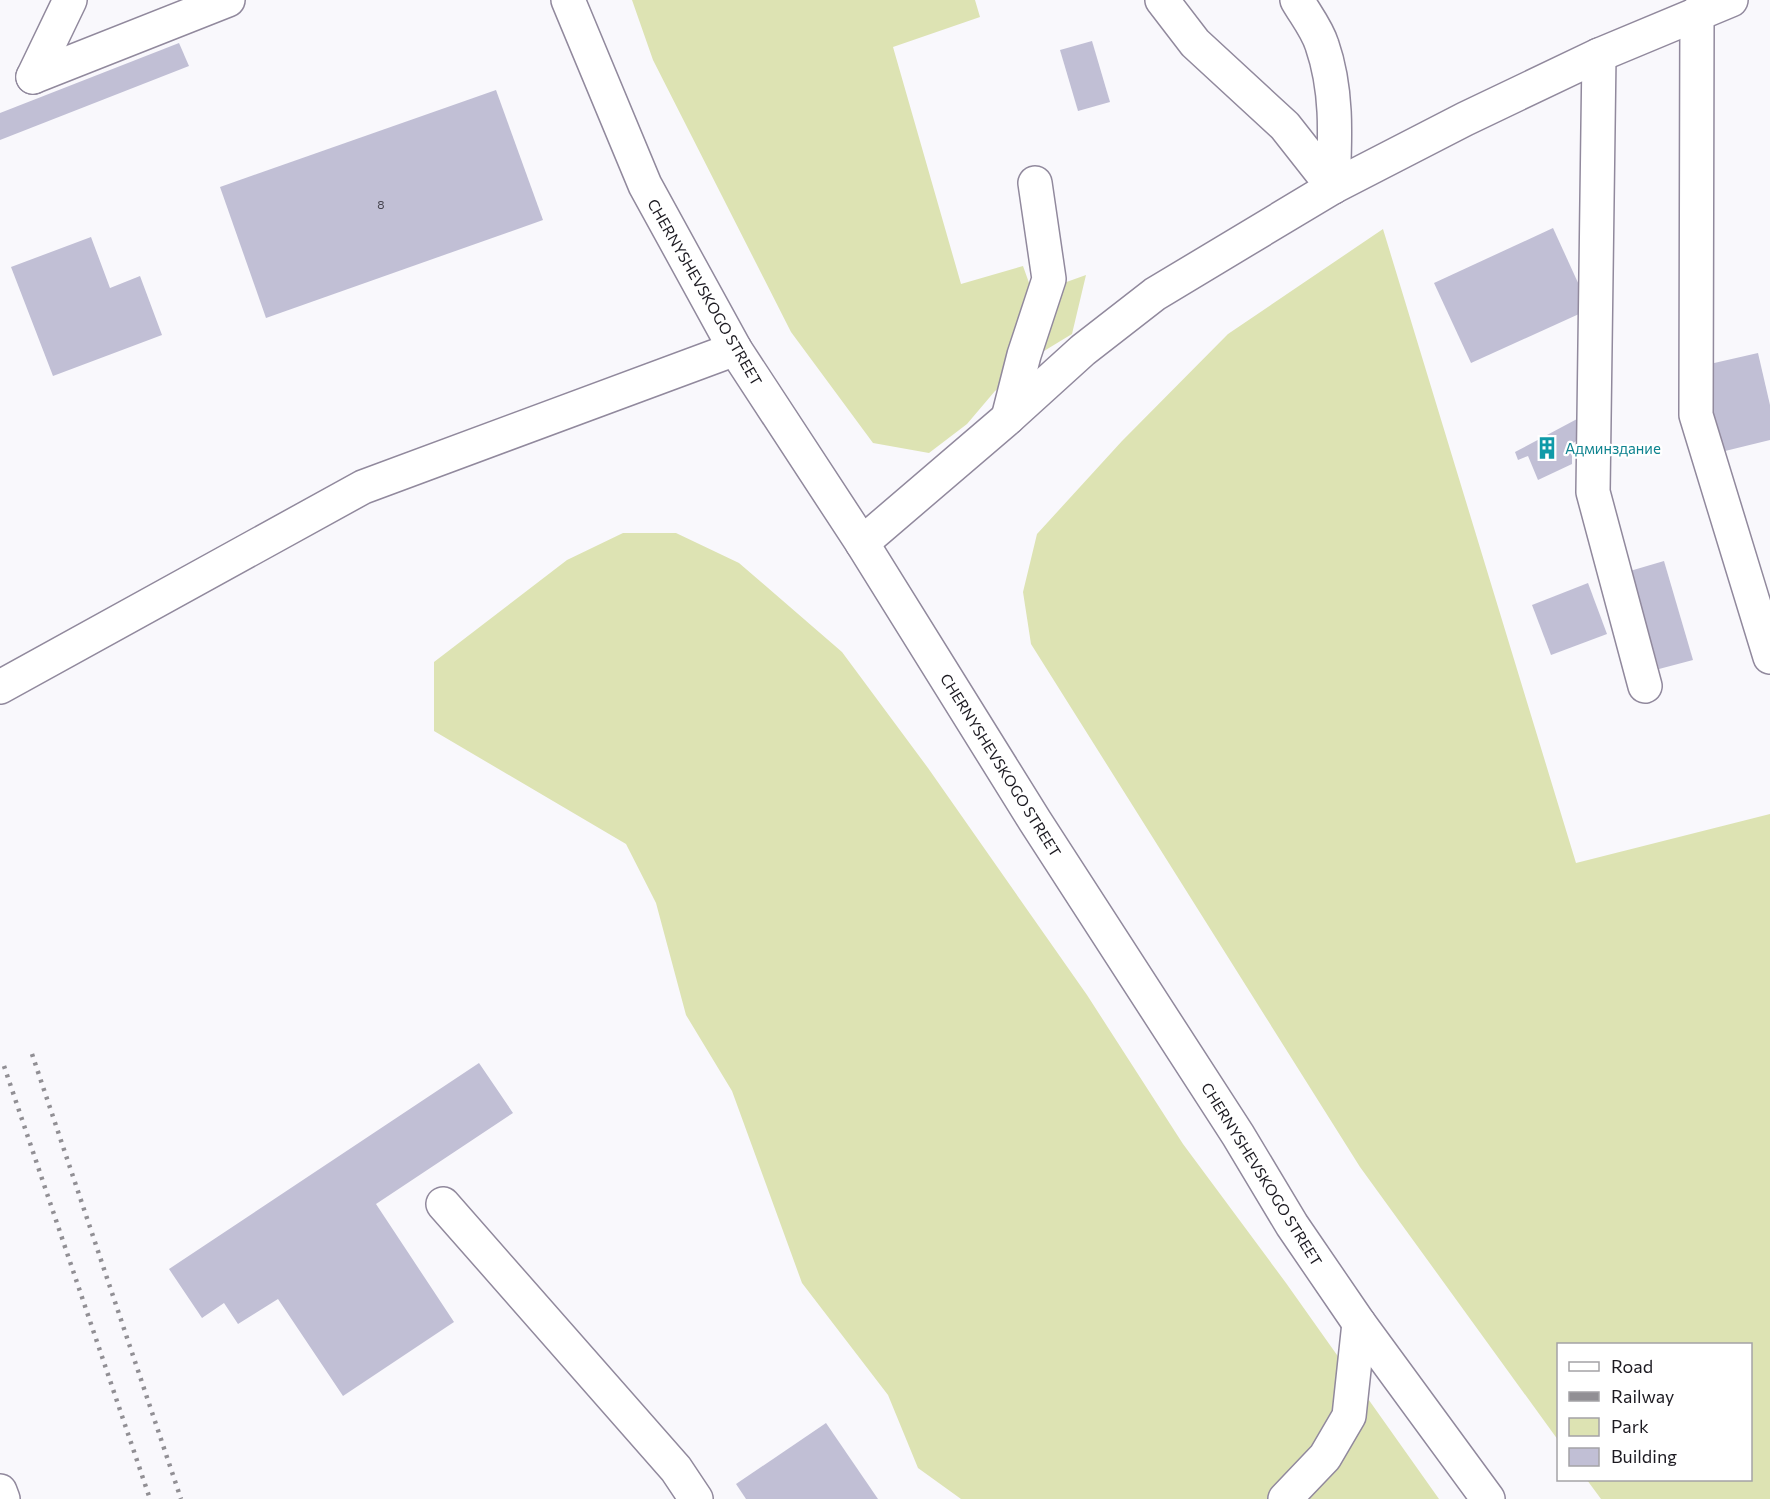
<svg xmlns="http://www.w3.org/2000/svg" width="1770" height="1499" font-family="Commissioner,sans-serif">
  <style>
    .green { fill: #dde3b3 }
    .building { fill: #c1bfd5 }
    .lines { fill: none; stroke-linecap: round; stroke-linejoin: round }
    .minor-casing { stroke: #91899d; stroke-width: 36 }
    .major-casing { stroke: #91899d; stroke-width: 36 }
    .minor { stroke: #fff; stroke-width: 33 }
    .major { stroke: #fff; stroke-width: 33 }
    .rail { stroke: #918f94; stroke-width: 4.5; stroke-dasharray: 3 6; stroke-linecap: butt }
    .labels { text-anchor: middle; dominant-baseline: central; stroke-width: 4.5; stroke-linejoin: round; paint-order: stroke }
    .number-label { font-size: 12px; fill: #45434e }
    .street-label { font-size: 15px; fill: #1c1a21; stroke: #fff }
    .culture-label { font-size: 15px; fill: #0d838f; stroke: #fff; text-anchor: start }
  </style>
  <rect width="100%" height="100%" fill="#f9f8fc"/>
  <!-- green -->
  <g class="green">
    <polygon points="632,0 975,0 980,17 893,47 961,284 1023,266 1033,294 1086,275 1072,334 1044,351 995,391 967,424 929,453 873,443 791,332 653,60"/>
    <polygon points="1383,229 1576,863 1770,814 1770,1499 1601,1499 1587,1480 1750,1480 1750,1344 1558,1344 1558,1440 1360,1167 1031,644 1023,592 1037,534 1122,441 1228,334"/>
    <polygon points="623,533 676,533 739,563 842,652 928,768 1087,995 1183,1144 1286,1283 1439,1499 961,1499 918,1468 888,1395 802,1283 732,1091 686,1015 656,903 626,844 434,731 434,662 567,560"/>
  </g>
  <!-- building -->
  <g class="building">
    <polygon points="1092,41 1110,102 1078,111 1060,50"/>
    <polygon points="179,43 189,66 0,140 0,113"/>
    <polygon points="496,90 543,220 266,318 220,187"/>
    <polygon points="1553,228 1590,309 1471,363 1434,283"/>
    <polygon points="91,237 110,288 140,276 162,335 53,376 11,267"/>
    <polygon points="1758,353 1770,405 1770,440 1721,452 1701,366"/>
    <polygon points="1577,419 1586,434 1572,444 1572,464 1538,480 1528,456 1518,460 1515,452"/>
    <polygon points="1664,561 1693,660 1659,669 1630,571"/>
    <polygon points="1588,583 1607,634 1551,655 1532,605"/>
    <polygon points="479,1063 513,1113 376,1204 454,1322 343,1396 278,1299 238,1324 224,1303 202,1318 169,1269"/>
    <polygon points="826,1423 878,1499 746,1499 736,1484"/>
  </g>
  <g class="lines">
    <!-- minor casing -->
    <g class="minor-casing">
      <g id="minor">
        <polyline points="1162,0 1195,43 1285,126 1333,187"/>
        <path d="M1297,0C1305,14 1317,29 1322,45C1338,91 1335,139 1333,187"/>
        <polyline points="1697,13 1696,415 1770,657"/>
        <polyline points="1599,55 1593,492 1645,686"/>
        <polyline points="33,77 228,0"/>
        <polyline points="33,77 70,0"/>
        <polyline points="1008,418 1024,355 1049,279 1035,183"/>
        <polyline points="862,543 1008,418 1083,350 1155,294 1333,187 1465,119 1599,55 1731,0"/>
        <polyline points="0,687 363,487 735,349"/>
        <polyline points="443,1204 676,1469 696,1499"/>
        <polyline points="0,1491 3,1499"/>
        <polyline points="1285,1499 1325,1457 1349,1416 1359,1323"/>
      </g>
    </g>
    <!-- major casing -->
    <g class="major-casing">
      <polyline id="major" points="568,0 645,185 735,349 862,543 1035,821 1238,1135 1292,1225 1359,1323 1488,1499"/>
    </g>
    <!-- minor -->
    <use href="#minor" class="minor"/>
    <!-- major -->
    <use href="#major" class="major"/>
    <!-- rail -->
    <g class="rail">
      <polyline points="32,1054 181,1499"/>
      <polyline points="4,1066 150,1499"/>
    </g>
  </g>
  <!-- icons -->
  <defs>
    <g id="building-bare" transform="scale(1.8)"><path d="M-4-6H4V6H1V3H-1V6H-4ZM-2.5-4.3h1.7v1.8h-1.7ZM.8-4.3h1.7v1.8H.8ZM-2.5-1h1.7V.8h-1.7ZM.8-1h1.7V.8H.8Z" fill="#0f9aa8" stroke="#fff" stroke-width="2.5" paint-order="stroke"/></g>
  </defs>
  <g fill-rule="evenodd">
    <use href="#building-bare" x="1547" y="448"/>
  </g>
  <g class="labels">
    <!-- number labels -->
    <g class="number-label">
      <text x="381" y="204">8</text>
    </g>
    <!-- street labels -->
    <g class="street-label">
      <text transform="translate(705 292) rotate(60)">CHERNYSHEVSKOGO STREET</text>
      <text transform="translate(1001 765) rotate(58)">CHERNYSHEVSKOGO STREET</text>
      <text transform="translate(1262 1174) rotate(58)">CHERNYSHEVSKOGO STREET</text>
    </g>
    <!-- culture labels -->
    <g class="culture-label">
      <text x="1565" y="448">Админздание</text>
    </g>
  </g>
  <!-- legend -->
  <rect x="1557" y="1343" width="195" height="138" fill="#ffffff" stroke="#a4a3a6" stroke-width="1.5"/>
  <rect x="1569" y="1362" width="30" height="9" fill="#ffffff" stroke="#a4a3a6" stroke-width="1.5"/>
  <text x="1611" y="1373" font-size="18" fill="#1c1a21">Road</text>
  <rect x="1569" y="1392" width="30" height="9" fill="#918f94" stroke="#a4a3a6" stroke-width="1.5"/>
  <text x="1611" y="1403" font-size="18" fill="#1c1a21">Railway</text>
  <rect x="1569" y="1418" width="30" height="18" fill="#dde3b3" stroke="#a4a3a6" stroke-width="1.5"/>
  <text x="1611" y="1433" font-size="18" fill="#1c1a21">Park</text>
  <rect x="1569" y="1448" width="30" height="18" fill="#c1bfd5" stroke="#a4a3a6" stroke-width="1.5"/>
  <text x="1611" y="1463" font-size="18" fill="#1c1a21">Building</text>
</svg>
